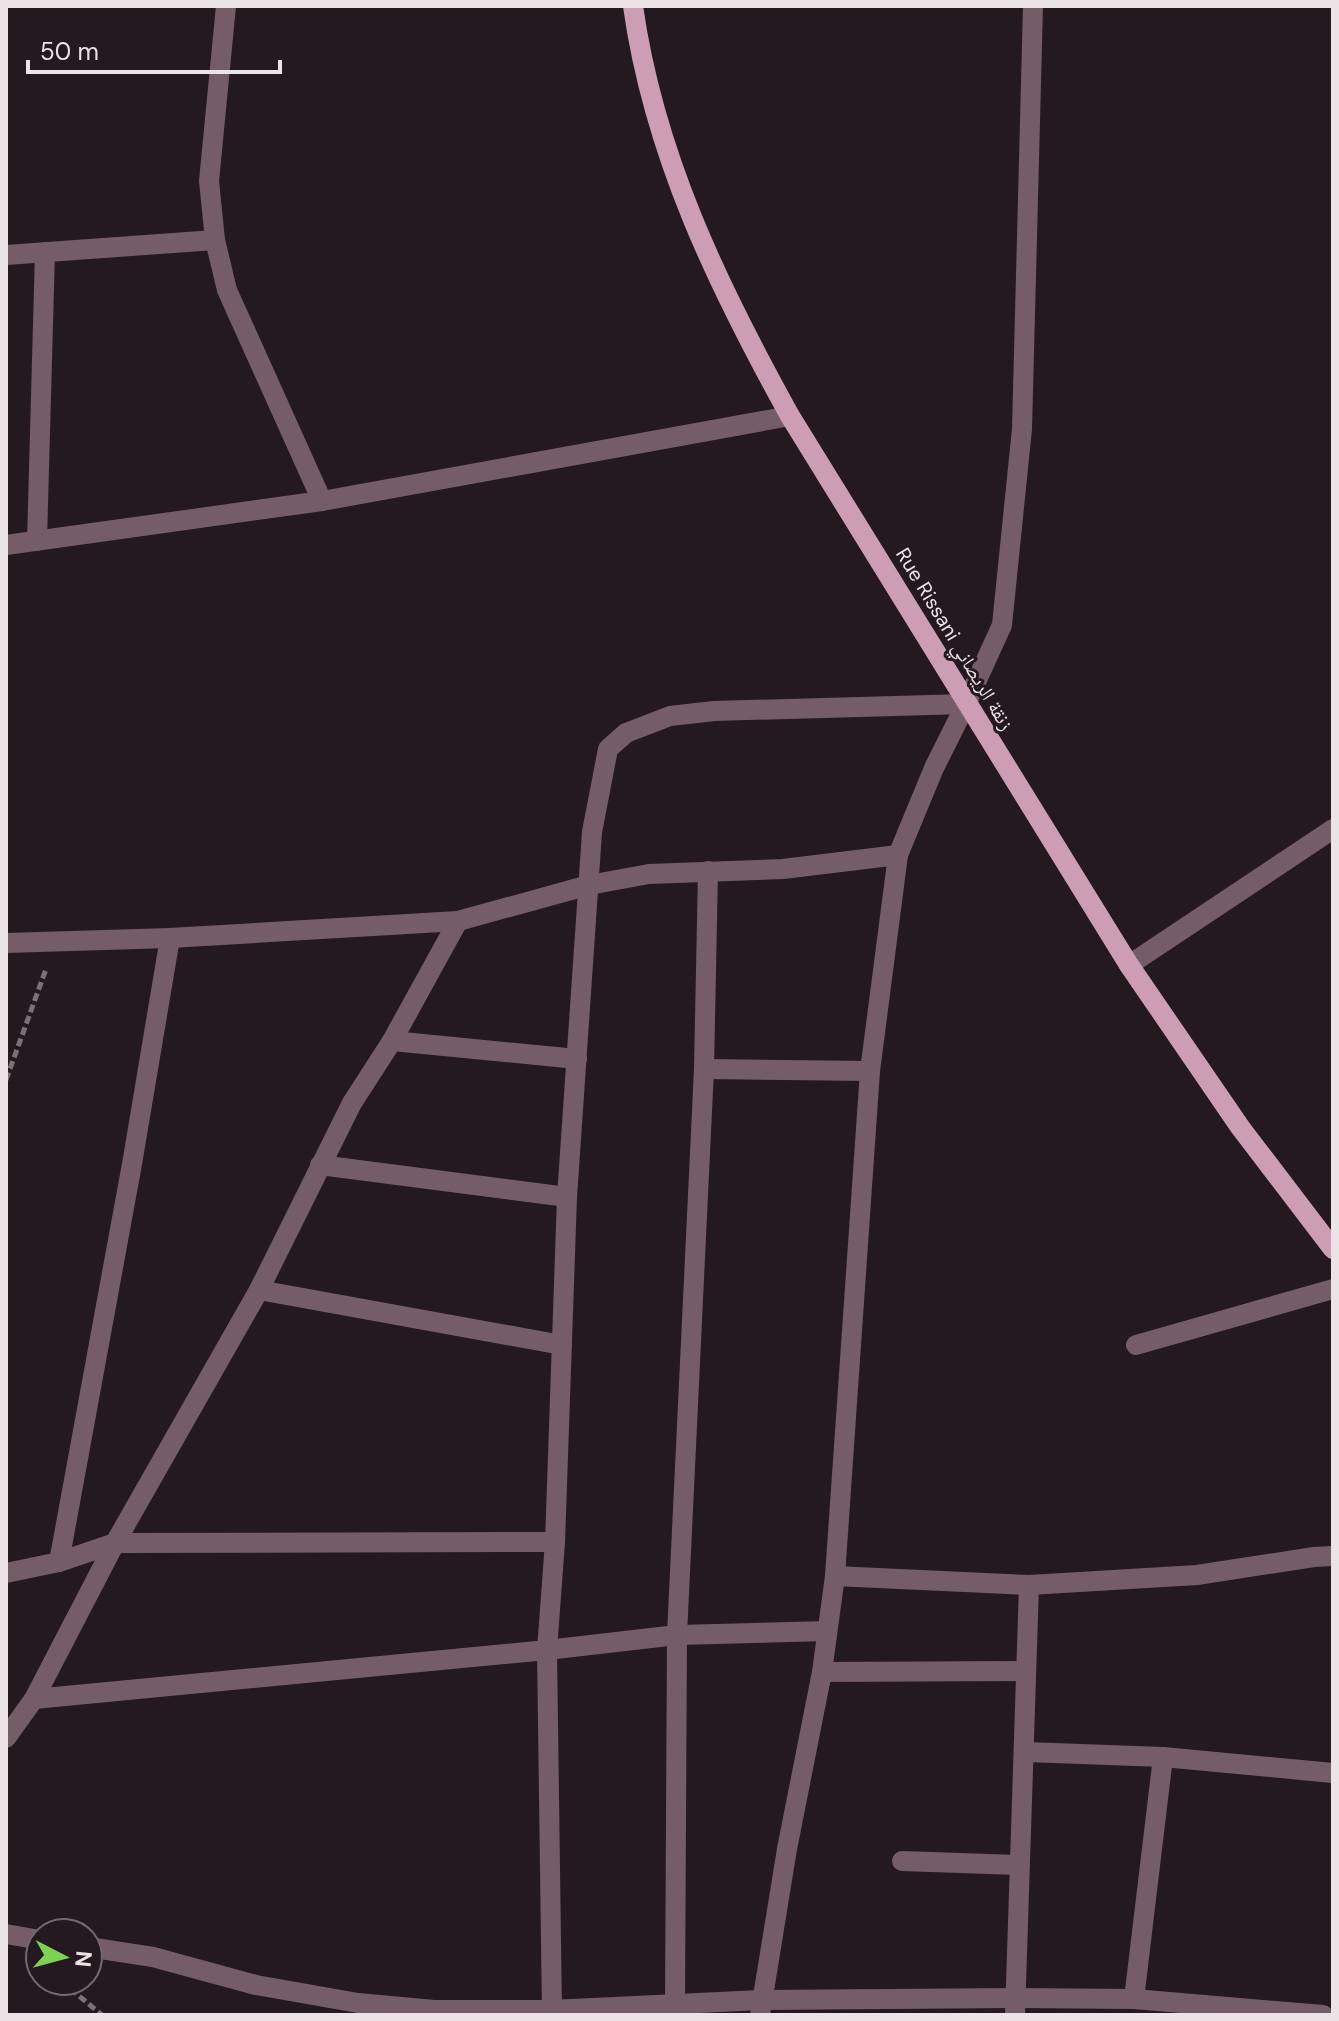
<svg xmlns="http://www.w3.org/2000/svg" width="1339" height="2021" font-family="'DM Sans','Noto Naskh Arabic',sans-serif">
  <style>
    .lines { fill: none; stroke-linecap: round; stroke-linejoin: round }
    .path { stroke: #7a7075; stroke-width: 5; stroke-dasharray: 8 4; stroke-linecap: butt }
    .minor { stroke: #745d67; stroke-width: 20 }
    .major { stroke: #cd9db3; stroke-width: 20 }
    .labels { text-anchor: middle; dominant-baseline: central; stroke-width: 6; stroke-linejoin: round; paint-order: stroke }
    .street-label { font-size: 20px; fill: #ebe3e6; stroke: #24191e }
  </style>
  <rect width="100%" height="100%" fill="#24191e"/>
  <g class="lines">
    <!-- path -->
    <g class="path">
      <polyline points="6,1080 46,969"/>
      <polyline points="61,1981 102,2015"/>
    </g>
    <!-- minor -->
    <g class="minor">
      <polyline points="226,6 209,181 215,240 227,290 322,501"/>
      <polyline points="6,255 215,240"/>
      <polyline points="37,541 45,252"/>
      <polyline points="6,545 322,501 790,416"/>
      <polyline points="6,943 170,938 458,921 589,885 649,874 783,869 898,855"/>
      <polyline points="1129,965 1333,829"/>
      <polyline points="392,1041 577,1059"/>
      <polyline points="704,1069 870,1071"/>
      <polyline points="320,1165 567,1197"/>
      <polyline points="259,1290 562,1345"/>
      <polyline points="1136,1345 1333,1289"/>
      <polyline points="59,1562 132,1164 170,938"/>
      <polyline points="6,1573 59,1562 115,1543 555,1542"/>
      <polyline points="835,1576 1029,1585 1197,1575 1314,1557 1333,1556"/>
      <polyline points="822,1672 1025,1671"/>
      <polyline points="34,1699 547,1650 677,1635 827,1631"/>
      <polyline points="6,1738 34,1699 115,1543 259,1290 352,1103 392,1041 458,921"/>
      <polyline points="1026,1752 1163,1757 1333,1773"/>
      <polyline points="902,1861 1019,1865"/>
      <polyline points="6,1934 40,1940"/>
      <polyline points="88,1947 153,1957 256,1985 358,2003 434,2010 551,2010 761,2000 1016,1998 1134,1999 1323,2015"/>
      <polyline points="1134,1999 1163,1757"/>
      <polyline points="675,2004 677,1635 704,1069 708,871"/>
      <polyline points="552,2015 547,1650 555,1542 567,1197 592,832 608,749 626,733 670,716 714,711 966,704"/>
      <polyline points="760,2015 787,1849 822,1672 835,1576 870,1071 898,855 934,768 966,704 1002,625 1022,429 1033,6"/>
      <polyline points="1015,2015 1029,1585"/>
    </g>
    <!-- major -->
    <path class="major" d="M633,6C654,155 718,286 790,416L1129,965L1240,1127L1333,1249"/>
  </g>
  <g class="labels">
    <!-- street labels -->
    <g class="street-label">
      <text transform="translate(955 639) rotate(59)">Rue Rissani زنقة الريصاني</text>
    </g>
  </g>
  <!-- border -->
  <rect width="1339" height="2021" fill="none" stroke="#ebe3e6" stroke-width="16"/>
  <!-- north arrow -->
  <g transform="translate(64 1957) rotate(96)"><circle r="38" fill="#24191e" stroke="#746a6e" stroke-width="2"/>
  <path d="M0-6L14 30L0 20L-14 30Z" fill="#7ed153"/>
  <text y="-12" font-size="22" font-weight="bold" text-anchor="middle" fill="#ebe3e6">N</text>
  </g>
  <!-- scale -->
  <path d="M28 60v12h252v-12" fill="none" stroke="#ebe3e6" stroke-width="4"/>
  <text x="40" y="60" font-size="24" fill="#ebe3e6" stroke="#24191e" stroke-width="6" paint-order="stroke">50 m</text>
</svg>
